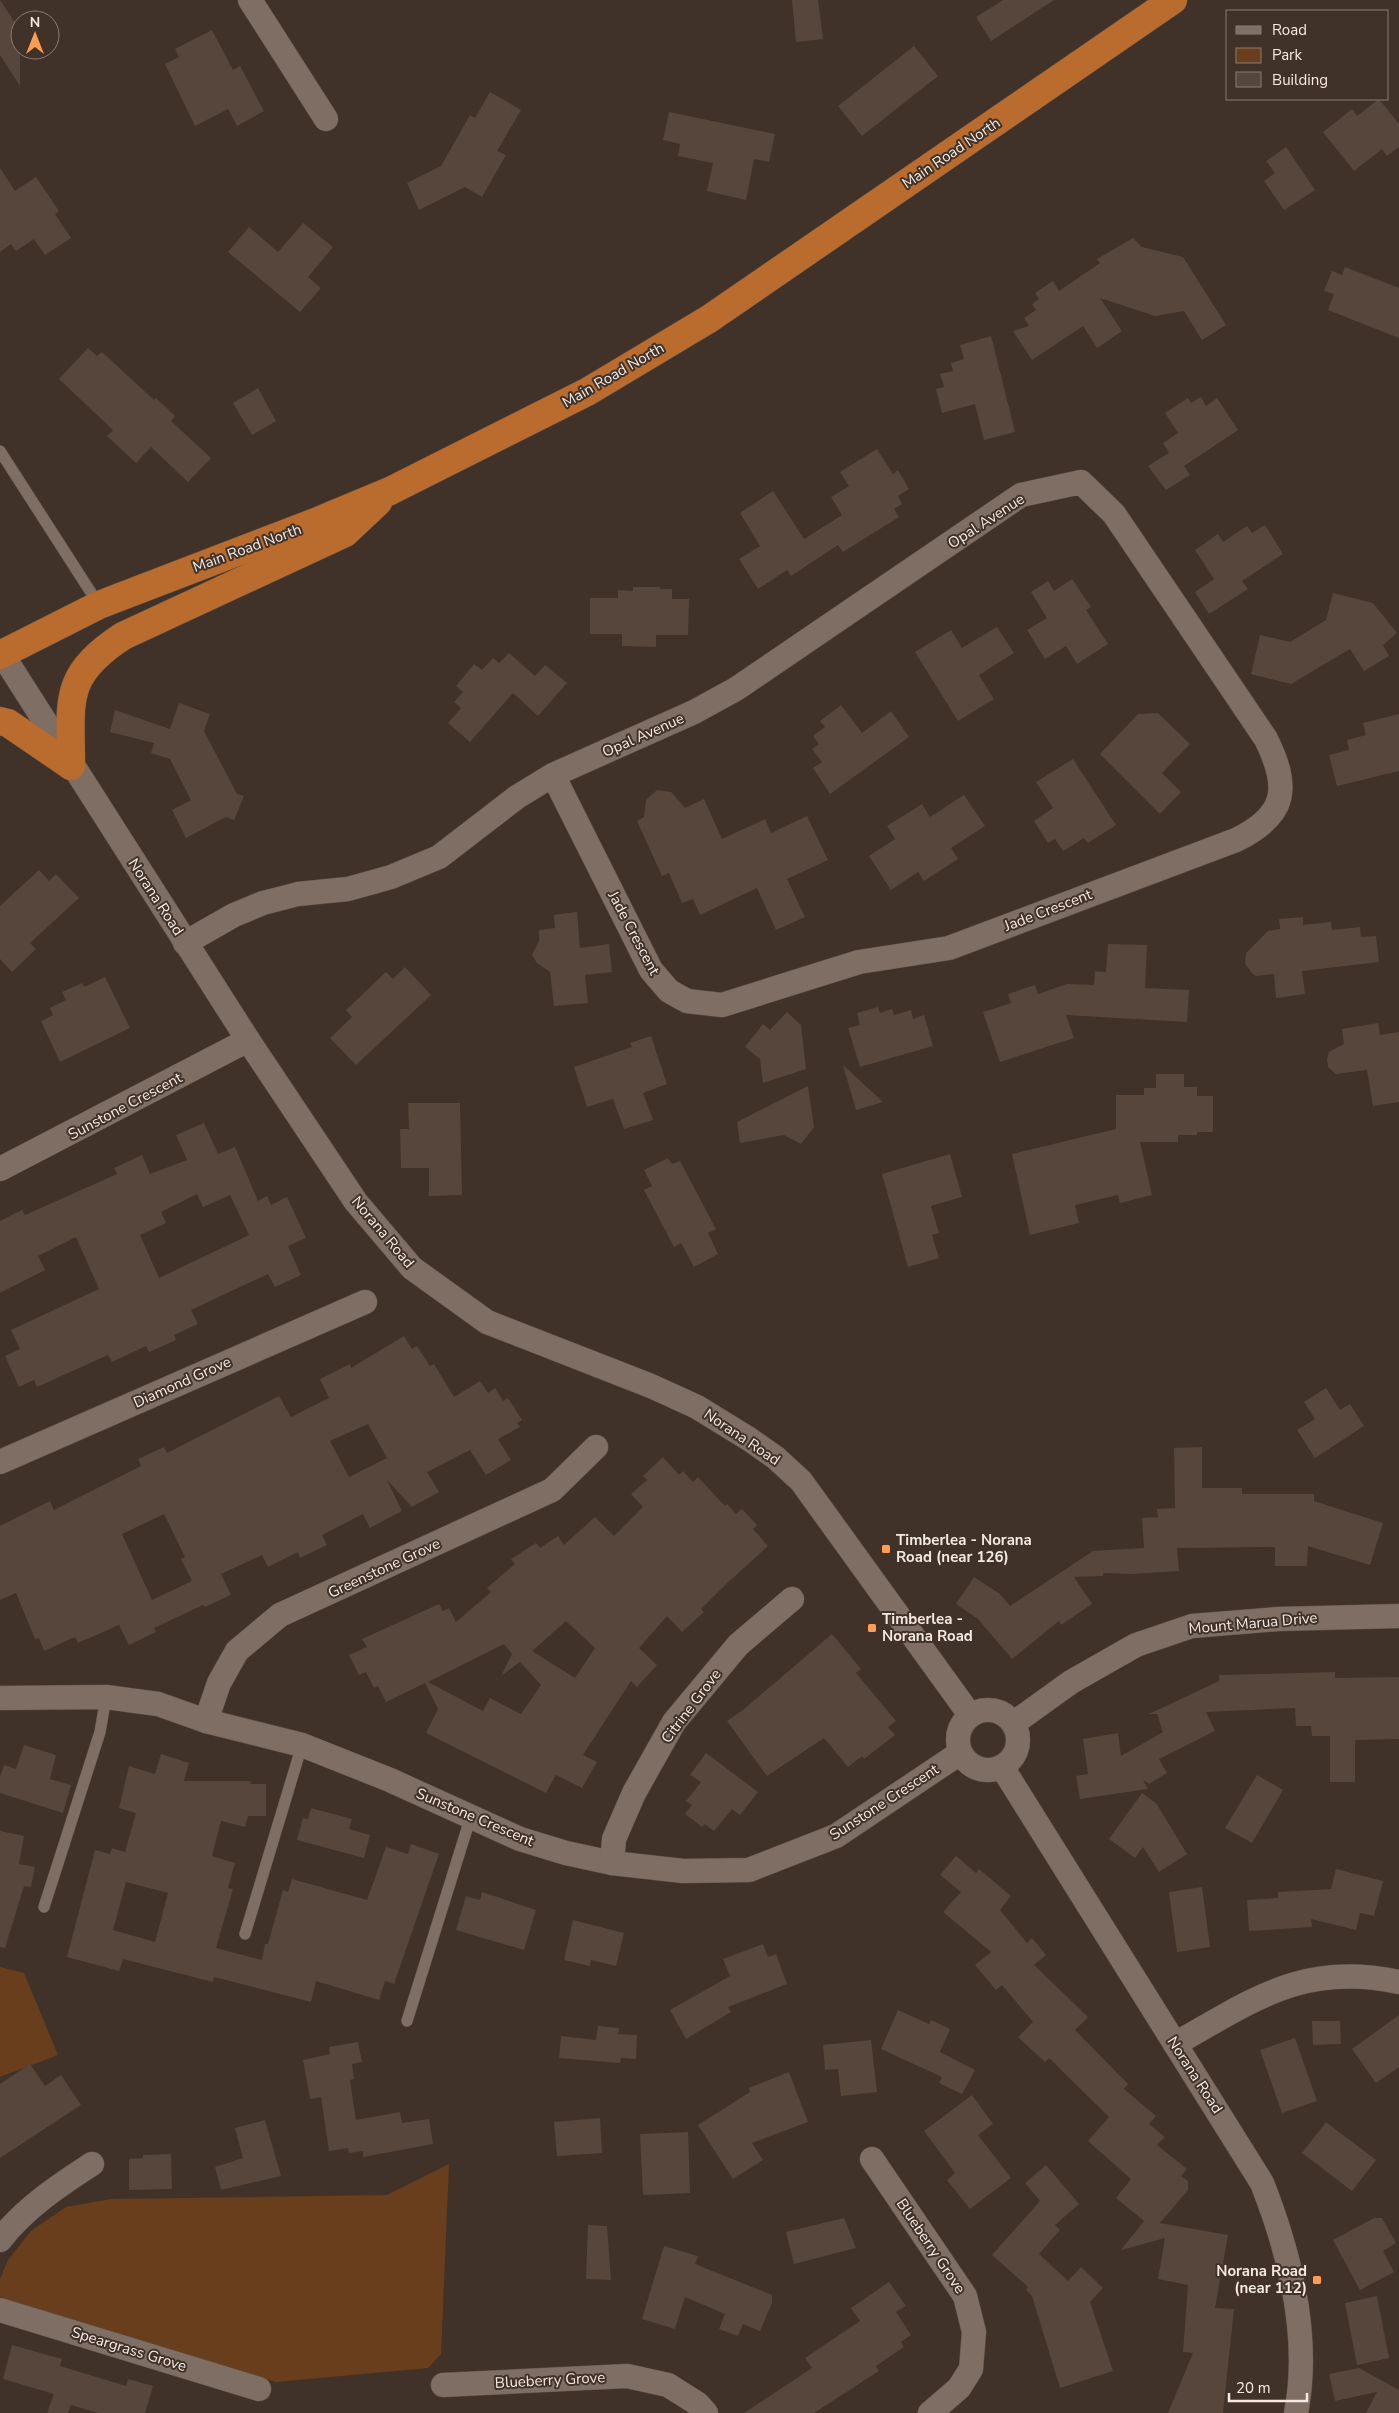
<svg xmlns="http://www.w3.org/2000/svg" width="1399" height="2413" font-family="'Nunito Sans',sans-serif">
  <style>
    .green { fill: #693e1d }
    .building { fill: #56463c; fill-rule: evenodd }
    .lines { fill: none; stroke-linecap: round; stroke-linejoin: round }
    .lane-casing { stroke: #5c5048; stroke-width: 12 }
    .street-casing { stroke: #5c5048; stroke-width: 25 }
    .highway-casing { stroke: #5c5048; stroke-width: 29 }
    .lane { stroke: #7e6e63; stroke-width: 11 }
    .street { stroke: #7e6e63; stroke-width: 24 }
    .highway { stroke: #ba6c2e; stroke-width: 28 }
    .poi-dot { fill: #fd9d54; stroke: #403228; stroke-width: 2 }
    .labels { text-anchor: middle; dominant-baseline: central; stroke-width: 4; stroke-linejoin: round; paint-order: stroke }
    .street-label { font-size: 15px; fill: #f4eae4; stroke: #403228 }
    .poi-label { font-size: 15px; font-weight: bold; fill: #f4eae4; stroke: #403228; text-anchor: start }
  </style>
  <rect width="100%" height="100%" fill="#403228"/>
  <!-- green -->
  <g class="green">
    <polygon points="0,1967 24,1973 58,2055 0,2077"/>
    <polygon points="449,2164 441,2354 428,2368 276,2382 0,2297 0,2279 8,2260 31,2231 66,2207 111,2199 387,2195"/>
  </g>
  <!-- building -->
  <g class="building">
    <polygon points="0,0 20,30 20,86 0,55"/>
    <polygon points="792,0 818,0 823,39 796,42"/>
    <polygon points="1003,0 1054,0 991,41 976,17"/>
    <polygon points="212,30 233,70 240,66 264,111 237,126 228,109 195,126 165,64 179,57 175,49"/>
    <polygon points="914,46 938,76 862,136 838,106"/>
    <polygon points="490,92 521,110 497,151 506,155 482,197 465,187 419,210 407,183 441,166 470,115 475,118"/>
    <polygon points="1379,99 1399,124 1399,147 1387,156 1382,149 1354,171 1323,132 1352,109 1357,116"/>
    <polygon points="669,112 775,134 769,162 754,159 746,200 707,191 713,163 678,156 680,144 663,140"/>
    <polygon points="1286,147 1315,190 1284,210 1264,181 1275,173 1266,161"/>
    <polygon points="0,168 15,191 36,177 59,211 55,214 71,238 45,255 34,239 16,251 11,244 0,252"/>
    <polygon points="303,223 333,247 308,277 321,288 300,312 228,252 249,227 278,252"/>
    <polygon points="1133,238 1142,247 1183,257 1226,325 1202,340 1184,311 1155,316 1100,298 1122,331 1097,348 1083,326 1032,360 1013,331 1029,326 1024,318 1036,310 1032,304 1039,299 1035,293 1053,281 1059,291 1100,263 1097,259"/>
    <polygon points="1345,267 1399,288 1399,338 1328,310 1334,294 1324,291 1332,271 1342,275"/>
    <polygon points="991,336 1015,432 984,440 975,404 942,413 936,389 944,387 940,374 953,371 951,363 964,359 960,345"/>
    <polygon points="88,348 97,356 102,352 154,400 156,398 175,416 171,421 211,458 188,482 151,447 136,463 107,436 113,430 59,379"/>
    <polygon points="258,388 276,421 252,435 233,403"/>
    <polygon points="1201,397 1206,406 1217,398 1238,430 1184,466 1190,475 1166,490 1148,466 1169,453 1163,443 1178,433 1165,413 1188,398 1191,403"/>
    <polygon points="877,449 893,474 898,470 909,489 898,496 902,504 894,509 899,517 843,552 838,545 791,576 787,570 758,589 739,559 760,546 740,513 773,491 804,539 842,515 831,497 849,486 840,472"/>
    <polygon points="1265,525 1283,554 1242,581 1248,589 1209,614 1195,592 1214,579 1195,550 1218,534 1223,542 1247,526 1252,533"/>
    <polygon points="1072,579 1091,607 1086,610 1108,644 1077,664 1066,646 1045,659 1027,630 1047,618 1031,592 1048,581 1054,591"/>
    <polygon points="633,587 660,587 660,589 672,589 672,599 689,599 688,635 656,635 656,647 622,646 622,634 590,634 590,598 618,598 618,590 633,591"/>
    <polygon points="1333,593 1373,603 1397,633 1383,645 1389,656 1364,671 1350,649 1291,684 1251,674 1260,635 1290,642 1326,620"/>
    <polygon points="997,627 1014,653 979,675 994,699 958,721 915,652 951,630 962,648"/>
    <polygon points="509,653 535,676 545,665 567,683 538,716 513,693 470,742 448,723 461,708 454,702 463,692 456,686 474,664 482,670 493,658 499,663"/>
    <polygon points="179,703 210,714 204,731 237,794 244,796 234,820 226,817 186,838 172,810 191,800 170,759 151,753 154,743 110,732 115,710 170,729"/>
    <polygon points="841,705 862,733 891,711 909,737 830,794 813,768 822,762 812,749 819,744 813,736 825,727 820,721"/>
    <polygon points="1158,713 1190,744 1162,773 1181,792 1160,814 1100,754 1138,714"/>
    <polygon points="1399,714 1399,771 1337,786 1329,755 1349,750 1347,740 1366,735 1363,723"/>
    <polygon points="1073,759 1116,825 1088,843 1084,838 1063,851 1055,839 1048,843 1034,821 1053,808 1036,782"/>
    <polygon points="657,790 671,792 685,808 704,799 722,839 765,819 771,833 807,816 828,860 787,879 805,917 776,930 757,888 700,915 693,899 682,903 669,873 662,876 637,821 644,817 646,800"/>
    <polygon points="964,795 985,826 951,848 958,859 924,881 918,872 891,890 869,856 895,839 887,826 922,804 930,817"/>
    <polygon points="39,870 49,881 56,874 79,898 30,943 36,949 12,972 0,959 0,906"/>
    <polygon points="577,912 580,948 609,944 612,972 585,975 588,1003 554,1006 550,972 537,963 532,955 539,941 539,930 555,928 554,915"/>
    <polygon points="1303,917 1303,925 1331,922 1332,930 1360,927 1361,937 1376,936 1379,962 1302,971 1305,994 1276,998 1274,974 1256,976 1252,973 1245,964 1246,953 1268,931 1280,929 1279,919"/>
    <polygon points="1108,944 1147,945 1145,988 1189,990 1187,1022 1066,1015 1074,1038 1000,1062 983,1012 1011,1003 1008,994 1035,985 1038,994 1067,984 1094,985 1095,971 1106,972"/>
    <polygon points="405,967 431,995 356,1065 330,1038 352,1017 346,1010 386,972 393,979"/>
    <polygon points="105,977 130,1028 60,1062 41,1021 53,1015 50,1008 66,1000 62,992 82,983 84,987"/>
    <polygon points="878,1007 880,1013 892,1009 894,1015 911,1010 913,1019 924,1015 933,1046 860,1067 848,1028 860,1025 857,1013"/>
    <polygon points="787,1012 801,1025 806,1069 763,1083 760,1059 745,1047 763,1024 770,1030"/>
    <polygon points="1378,1023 1380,1035 1399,1032 1399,1102 1373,1106 1367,1070 1336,1074 1328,1067 1327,1059 1329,1052 1344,1044 1342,1029"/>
    <polygon points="651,1036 667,1084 643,1093 653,1120 624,1129 613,1099 587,1107 574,1067 632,1047 630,1043"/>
    <polygon points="843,1065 883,1102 856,1110"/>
    <polygon points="1156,1074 1184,1074 1184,1087 1197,1087 1197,1096 1213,1096 1213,1132 1197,1132 1197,1135 1178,1135 1178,1142 1140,1142 1152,1195 1120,1203 1118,1195 1075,1205 1079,1223 1030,1235 1012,1154 1116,1129 1116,1095 1144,1095 1144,1088 1156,1088"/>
    <polygon points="808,1086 814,1127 801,1144 784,1135 740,1143 737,1122"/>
    <polygon points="408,1103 460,1103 462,1195 429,1196 429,1168 401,1168 400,1129 409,1129"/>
    <path d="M204,1123L218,1154L235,1147L258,1201L267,1196L271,1205L287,1197L306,1238L288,1246L301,1275L275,1287L268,1274L191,1310L198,1324L174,1335L176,1340L149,1352L146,1346L112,1362L108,1355L37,1387L34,1380L19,1387L5,1356L20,1349L11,1330L99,1289L76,1237L38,1256L45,1270L0,1293V1221L22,1210L25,1215L117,1174L114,1168L142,1155L150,1174L187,1160L176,1135ZM197,1194L203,1207L230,1195L249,1235L159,1278L140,1235L166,1223L161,1212Z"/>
    <polygon points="950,1154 962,1197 931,1206 939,1233 932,1235 939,1258 908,1267 882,1174"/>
    <polygon points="668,1158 672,1164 680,1161 716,1229 708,1233 718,1254 694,1267 681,1243 674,1247 644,1190 652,1186 644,1170"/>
    <path d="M404,1336L412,1349L417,1346L430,1366L434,1364L454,1397L480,1381L488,1393L495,1388L503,1401L508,1398L522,1420L517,1423L520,1427L498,1439L511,1460L486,1475L470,1450L427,1472L439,1492L412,1507L387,1480L402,1511L370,1528L363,1514L322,1535L327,1545L300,1558L298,1552L268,1567L262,1555L221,1574L231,1595L205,1607L203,1605L154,1628L156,1632L129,1645L119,1625L78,1643L75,1637L44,1651L39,1638L35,1639L16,1593L0,1600V1526L50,1501L54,1510L141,1466L138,1459L164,1447L167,1453L279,1396L291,1417L329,1398L320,1379L350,1364L351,1368ZM368,1424L387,1458L349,1477L330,1441ZM164,1514L185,1557L181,1559L192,1581L152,1600L122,1534Z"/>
    <polygon points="1326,1388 1340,1410 1350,1404 1364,1426 1315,1458 1297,1430 1315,1419 1304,1402"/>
    <polygon points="1202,1447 1202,1488 1242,1488 1242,1494 1314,1494 1314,1501 1383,1523 1370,1565 1308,1546 1307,1566 1275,1566 1275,1547 1177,1548 1179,1571 1132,1574 1103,1573 1103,1576 1074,1577 1092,1604 1061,1625 1059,1621 1012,1659 978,1619 956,1604 974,1577 1000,1594 1010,1606 1093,1551 1144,1548 1142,1518 1158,1517 1157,1509 1175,1508 1174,1448"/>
    <path d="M663,1457L679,1475L683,1471L693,1482L698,1477L725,1506L727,1504L736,1514L742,1509L757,1525L753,1529L768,1546L722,1588L701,1609L704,1612L682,1632L667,1616L639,1648L657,1665L637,1687L631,1681L583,1755L597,1762L582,1788L556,1775L546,1793L426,1733L438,1709L425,1683L386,1702L378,1686L374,1688L366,1672L359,1675L349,1655L367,1647L362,1639L439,1604L443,1611L449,1608L456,1622L491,1592L487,1588L515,1564L511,1559L536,1543L540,1548L558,1536L564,1545L595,1517L614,1536L643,1507L631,1494L647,1480L643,1476ZM566,1621L595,1648L575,1678L532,1651ZM504,1644L512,1654L501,1676L520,1662L541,1685L521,1714L490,1698L483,1711L428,1682Z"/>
    <polygon points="832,1634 861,1669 856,1673 896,1721 888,1727 895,1735 864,1759 862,1756 848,1767 824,1738 767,1776 727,1721 743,1710"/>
    <polygon points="1335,1672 1335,1678 1399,1677 1399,1739 1355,1740 1355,1782 1330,1782 1330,1736 1312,1736 1311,1726 1296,1726 1295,1708 1206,1712 1215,1731 1159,1759 1167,1773 1149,1784 1143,1780 1148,1789 1080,1799 1076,1776 1088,1774 1083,1739 1118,1733 1121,1756 1163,1732 1157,1714 1149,1714 1219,1681 1219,1675"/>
    <polygon points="24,1745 56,1755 50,1779 71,1785 63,1813 0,1793 0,1777 4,1765 16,1769"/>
    <polygon points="706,1753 758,1792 740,1815 732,1809 714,1831 705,1824 702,1827 685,1814 692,1805 686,1801 701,1782 690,1775"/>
    <path d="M161,1754L189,1763L184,1781H250L251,1784H266V1816H248L245,1827L221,1821L212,1856L235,1863L228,1888L233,1889L216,1948L262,1960L265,1944H268L283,1890L288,1892L292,1879L367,1900L386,1847L408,1854L411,1844L439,1854L394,1984L385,1981L379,2000L316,1981L311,2002L214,1977L213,1982L123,1959L119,1971L67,1957L95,1850L110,1854L112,1848L125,1852L136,1813L119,1808L129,1766L155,1774ZM126,1882L168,1893L155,1942L113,1930Z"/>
    <polygon points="1257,1775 1283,1790 1252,1843 1225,1828"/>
    <polygon points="1142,1793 1156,1803 1187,1854 1159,1872 1143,1847 1135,1858 1109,1839"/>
    <polygon points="311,1808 352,1819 349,1829 370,1835 364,1858 297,1840 303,1818 308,1819"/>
    <polygon points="0,1831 24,1836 19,1864 35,1867 31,1887 24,1886 5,1948 0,1947"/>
    <polygon points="956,1856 976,1873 979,1869 1011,1896 1000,1910 1027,1943 1032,1938 1046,1955 1034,1965 1088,2017 1075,2030 1128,2084 1124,2089 1156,2116 1149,2124 1165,2137 1157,2145 1187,2169 1181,2176 1188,2181 1188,2190 1160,2223 1228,2235 1215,2308 1234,2309 1223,2413 1168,2413 1193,2353 1183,2352 1188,2285 1158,2279 1165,2238 1121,2250 1144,2221 1116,2198 1131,2179 1088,2141 1109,2117 1049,2058 1045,2062 1018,2037 1033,2022 1002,1985 996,1990 975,1965 991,1952 943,1912 961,1892 940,1875"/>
    <polygon points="1336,1869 1383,1881 1374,1916 1360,1913 1356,1930 1311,1919 1312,1927 1249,1931 1247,1900 1278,1898 1278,1892 1331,1889"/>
    <polygon points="1202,1887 1210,1947 1177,1952 1169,1892"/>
    <polygon points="482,1892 536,1910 524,1950 456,1930 466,1896 480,1900"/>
    <polygon points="573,1920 624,1933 616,1966 591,1960 590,1966 564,1960"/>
    <polygon points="763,1944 768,1957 776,1954 787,1984 728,2007 731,2012 686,2039 670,2010 730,1976 723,1959"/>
    <polygon points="898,2010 929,2024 931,2020 950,2029 940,2052 975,2070 962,2094 939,2083 942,2077 881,2049"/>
    <polygon points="1399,2015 1399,2067 1376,2083 1352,2049"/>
    <polygon points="1312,2021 1340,2021 1341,2044 1313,2045"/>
    <polygon points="598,2026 619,2028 618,2034 637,2035 636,2059 621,2058 620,2063 559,2058 561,2036 596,2040"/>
    <polygon points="1295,2038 1317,2101 1282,2113 1260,2050"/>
    <polygon points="871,2040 877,2092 841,2096 838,2069 825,2070 823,2045"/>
    <polygon points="358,2042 362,2062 352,2064 354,2079 350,2080 356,2120 400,2112 402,2123 429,2119 433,2144 363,2157 363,2151 349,2153 348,2148 329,2151 321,2097 310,2099 303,2060 330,2054 329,2047"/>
    <polygon points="30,2064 45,2086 61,2075 81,2105 0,2158 0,2084"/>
    <polygon points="789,2072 808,2122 752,2143 763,2160 733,2179 698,2125 750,2092 749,2088"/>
    <polygon points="972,2095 993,2124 978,2135 1011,2178 970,2209 947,2180 955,2173 924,2131"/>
    <polygon points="600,2118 602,2153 557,2156 554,2122"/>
    <polygon points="265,2120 281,2176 221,2190 215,2167 243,2158 235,2128"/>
    <polygon points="1326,2122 1376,2160 1352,2191 1302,2153"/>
    <polygon points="688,2132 690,2193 643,2195 640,2134"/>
    <polygon points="171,2154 172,2189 129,2190 129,2159 143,2158 143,2155"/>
    <polygon points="1046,2165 1079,2204 1055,2225 1060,2230 1039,2254 1068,2281 1081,2267 1103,2288 1090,2302 1113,2371 1060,2388 1032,2296 1026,2290 1028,2287 992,2255 1040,2201 1025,2183"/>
    <polygon points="844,2218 856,2248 794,2264 786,2232"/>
    <polygon points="1374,2218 1382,2218 1396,2243 1383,2251 1394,2272 1360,2290 1333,2240"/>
    <polygon points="588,2225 607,2226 611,2280 586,2279"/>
    <polygon points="664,2246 698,2256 695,2264 772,2295 772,2303 760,2331 743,2324 738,2336 719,2329 725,2314 685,2297 675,2329 642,2319"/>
    <polygon points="889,2282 906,2306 896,2312 911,2335 901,2342 904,2347 876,2366 879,2371 814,2413 744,2413 812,2368 805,2358 860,2321 851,2308"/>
    <polygon points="1377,2296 1389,2358 1357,2365 1345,2303"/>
    <polygon points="12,2345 62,2359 60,2366 126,2386 128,2379 153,2386 145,2413 98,2413 71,2405 68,2413 47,2413 54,2394 3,2379"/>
    <polygon points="1359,2368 1399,2390 1399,2413 1366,2413 1377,2392 1335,2401 1329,2374"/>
  </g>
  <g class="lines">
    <!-- lane casing -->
    <g class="lane-casing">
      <g id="lane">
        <polyline points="0,451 99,605"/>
        <polyline points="44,1907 100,1732 106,1697"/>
        <polyline points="245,1934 302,1745"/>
        <polyline points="407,2021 471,1816"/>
      </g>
    </g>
    <!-- street casing -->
    <g class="street-casing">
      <g id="street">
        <polyline points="250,0 326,119"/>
        <polyline points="2,654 248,1040 356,1202 412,1268 487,1322 651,1386 697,1407 749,1439 776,1458 801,1481 970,1715"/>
        <path d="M185,943L234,915L263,903L298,894L348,889L391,877L439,857L517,797L553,775L694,712L736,689L1021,495L1081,482L1114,514L1266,739C1290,788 1287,815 1236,840L949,948L859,962L722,1005L687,1001L669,991L651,970L553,775"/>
        <polyline points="0,1169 248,1040"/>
        <polyline points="0,1462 365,1302"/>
        <polyline points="0,1698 106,1697 158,1704 206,1721 302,1745 390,1780 520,1839 566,1853 612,1863 683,1871 749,1870 836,1836 960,1753"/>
        <circle cx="988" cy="1740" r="30"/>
        <polyline points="206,1721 219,1683 237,1651 280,1615 552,1490 596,1447"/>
        <polyline points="1014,1723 1071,1682 1136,1645 1192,1626 1278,1619 1399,1616"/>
        <path d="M1002,1767L1262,2183C1290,2254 1311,2336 1296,2413"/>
        <polyline points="612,1863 614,1839 634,1793 674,1722 738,1645 792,1599"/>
        <path d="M1175,2044C1255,1999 1303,1962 1399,1982"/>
        <polyline points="872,2159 965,2296 974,2332 971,2369 959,2388 930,2413"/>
        <path d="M0,2240C25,2208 58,2186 92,2164"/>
        <polyline points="0,2310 259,2389"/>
        <polyline points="443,2385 627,2376 668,2385 698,2404 706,2413"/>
      </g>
    </g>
    <!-- highway casing -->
    <g class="highway-casing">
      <g id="highway">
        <polyline points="0,655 99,605 318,521 390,491 587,392 709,319 1173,0"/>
        <polyline points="0,721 8,723 71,766"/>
        <path d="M71,766C71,700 62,676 123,636L345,533L378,502"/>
      </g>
    </g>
    <!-- lane -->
    <use href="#lane" class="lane"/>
    <!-- street -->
    <use href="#street" class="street"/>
    <!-- highway -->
    <use href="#highway" class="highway"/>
  </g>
  <!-- markers -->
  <g class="poi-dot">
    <rect x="881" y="1544" width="10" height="10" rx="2.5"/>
    <rect x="867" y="1623" width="10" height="10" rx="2.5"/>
    <rect x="1312" y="2275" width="10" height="10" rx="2.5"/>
  </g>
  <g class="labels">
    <!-- street labels -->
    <g class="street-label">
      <text transform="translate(951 153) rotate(-34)">Main Road North</text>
      <text transform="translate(613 375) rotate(-30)">Main Road North</text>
      <text transform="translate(986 521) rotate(-33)">Opal Avenue</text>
      <text transform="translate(247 548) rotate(-20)">Main Road North</text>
      <text transform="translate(643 735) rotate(-24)">Opal Avenue</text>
      <text transform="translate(156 897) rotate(57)">Norana Road</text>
      <text transform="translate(1048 910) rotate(-21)">Jade Crescent</text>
      <text transform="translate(634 933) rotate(62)">Jade Crescent</text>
      <text transform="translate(125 1106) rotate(-28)">Sunstone Crescent</text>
      <text transform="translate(383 1232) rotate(50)">Norana Road</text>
      <text transform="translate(182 1382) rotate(-24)">Diamond Grove</text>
      <text transform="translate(742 1437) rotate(34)">Norana Road</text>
      <text transform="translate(384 1568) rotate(-25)">Greenstone Grove</text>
      <text transform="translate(1253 1623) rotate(-5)">Mount Marua Drive</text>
      <text transform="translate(691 1706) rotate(-53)">Citrine Grove</text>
      <text transform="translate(884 1802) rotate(-33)">Sunstone Crescent</text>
      <text transform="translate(475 1817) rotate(23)">Sunstone Crescent</text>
      <text transform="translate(1195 2075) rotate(57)">Norana Road</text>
      <text transform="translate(931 2246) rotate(56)">Blueberry Grove</text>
      <text transform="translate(129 2349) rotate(17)">Speargrass Grove</text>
      <text transform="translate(550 2380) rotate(-3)">Blueberry Grove</text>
    </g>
    <!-- poi labels -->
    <g class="poi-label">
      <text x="896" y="1540">Timberlea - Norana<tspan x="896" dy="17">Road (near 126)</tspan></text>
      <text x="882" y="1619">Timberlea -<tspan x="882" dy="17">Norana Road</tspan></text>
      <text x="1307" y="2271" text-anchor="end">Norana Road<tspan x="1307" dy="17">(near 112)</tspan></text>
    </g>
  </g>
  <!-- legend -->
  <rect x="1226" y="10" width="162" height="90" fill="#403228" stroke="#887c73"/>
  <rect x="1236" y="26" width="25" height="8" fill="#7e6e63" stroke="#887c73"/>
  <text x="1272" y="35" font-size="15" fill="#f4eae4">Road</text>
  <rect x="1236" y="48" width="25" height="15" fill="#693e1d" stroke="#887c73"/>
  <text x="1272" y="60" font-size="15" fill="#f4eae4">Park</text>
  <rect x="1236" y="72" width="25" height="15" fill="#56463c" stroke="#887c73"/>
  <text x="1272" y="85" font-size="15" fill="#f4eae4">Building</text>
  <!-- north arrow -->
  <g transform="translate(35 35)"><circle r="24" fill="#403228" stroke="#887c73"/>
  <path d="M0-4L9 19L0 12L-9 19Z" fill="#fd9d54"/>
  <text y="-8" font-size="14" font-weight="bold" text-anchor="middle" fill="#f4eae4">N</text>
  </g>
  <!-- scale -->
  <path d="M1229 2393v8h78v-8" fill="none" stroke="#f4eae4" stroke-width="2.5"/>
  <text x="1236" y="2393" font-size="15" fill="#f4eae4" stroke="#403228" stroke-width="4" paint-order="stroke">20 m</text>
</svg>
